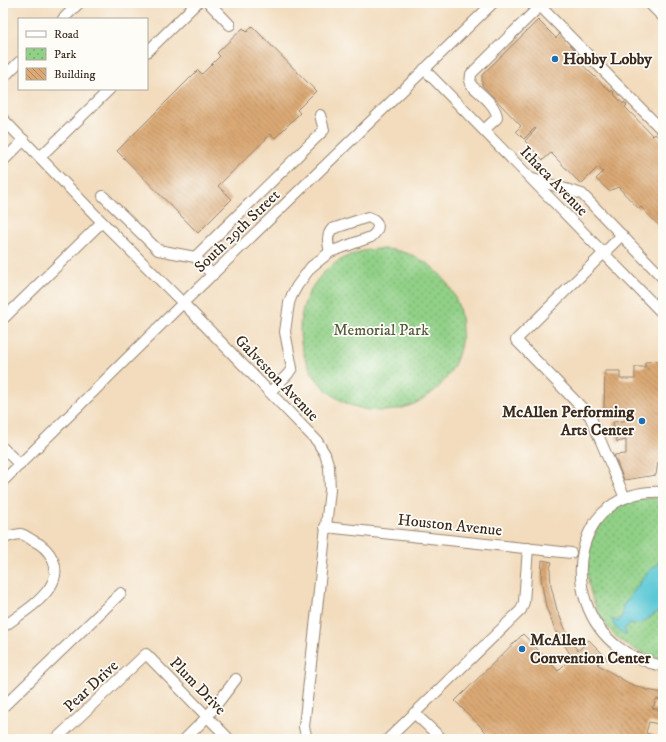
<svg xmlns="http://www.w3.org/2000/svg" width="666" height="742" font-family="'IM FELL DW Pica',serif">
  <style>
    .park { fill: url(#park-dots); stroke: #667d52 }
    .water { fill: #5cc8d6; stroke: #4c797a }
    .building { fill: url(#building-back-hatch) }
    .lines { fill: none; stroke-linecap: round; stroke-linejoin: round }
    .minor-casing { stroke: #96836e; stroke-width: 12 }
    .minor { stroke: #fff; stroke-width: 10 }
    .poi-dot { fill: #1f6fb2; stroke: #fdfcf7; stroke-width: 1.5 }
    .labels { text-anchor: middle; dominant-baseline: central; stroke-width: 3.5; stroke-linejoin: round; paint-order: stroke }
    .poi-label { font-size: 16px; font-weight: bold; fill: #3b2a1e; stroke: #fdfcf7; text-anchor: start }
    .street-label { font-size: 16px; fill: #3b2a1e; stroke: #fdfcf7 }
    .park-label { font-size: 16px; fill: #555c3e; stroke: #fdfcf7 }
  </style>
  <defs>
    <pattern id="park-dots" width="8" height="8" patternUnits="userSpaceOnUse"><rect width="8" height="8" fill="#91d087"/><path d="M2 2h.1M6 6h.1" fill="none" stroke="#78a96e" stroke-width="1.8" stroke-linecap="round"/></pattern>
    <pattern id="building-back-hatch" width="6" height="6" patternUnits="userSpaceOnUse"><rect width="6" height="6" fill="#daa975"/><path d="M-1 5l2 2M0 0l6 6M5-1l2 2" fill="none" stroke="#b28a5f"/></pattern>
  </defs>
  <rect width="100%" height="100%" fill="#fdfcf7"/>
  <filter id="ink" filterUnits="userSpaceOnUse"><feTurbulence type="fractalNoise" baseFrequency=".025" numOctaves="2"/><feDisplacementMap in="SourceGraphic" scale="8" xChannelSelector="R" yChannelSelector="G"/><feConvolveMatrix kernelMatrix="1 2 1 2 8 2 1 2 1" color-interpolation-filters="sRGB"/></filter>
  <filter id="wash" filterUnits="userSpaceOnUse"><feTurbulence type="fractalNoise" baseFrequency=".012" numOctaves="4" result="noise"/><feDisplacementMap in="SourceGraphic" scale="16" xChannelSelector="R" yChannelSelector="G"/><feGaussianBlur stdDeviation="0.9" result="paint"/><feColorMatrix in="noise" values="0 0 0 0 0 0 0 0 0 0 0 0 0 0 0 0 0 1.4 0 .05"/><feComposite in="paint" operator="in"/></filter>
  <g filter="url(#wash)">
    <rect width="100%" height="100%" fill="#f2dcbd"/>
    <!-- park -->
    <g class="park">
      <circle cx="381" cy="330" r="81"/>
      <path d="M663,497V659C647,655 632,650 619,639C579,605 572,525 627,502C638,498 651,498 663,497Z"/>
    </g>
    <!-- water -->
    <path class="water" d="M663,553V608L639,625L637,623L634,625L632,623L624,629L627,634L625,635C619,631 613,627 612,619L618,622L623,614L621,612L624,609L622,607L648,572L658,564Z"/>
    <g id="blocks">
      <!-- building -->
      <g class="building">
        <polygon points="538,20 556,38 560,34 579,54 575,58 611,92 612,90 615,93 614,94 623,104 624,102 627,105 625,107 653,136 655,134 663,142 663,230 641,207 639,209 618,187 609,191 596,179 603,172 598,167 581,184 551,153 543,160 525,141 536,129 535,128 524,139 516,131 521,126 482,85 482,75"/>
        <polygon points="252,26 316,91 297,110 300,113 275,138 271,134 218,186 232,199 198,233 117,151 198,70 202,74 220,56 217,53 243,28 247,32"/>
        <polygon points="661,361 661,365 663,365 663,463 658,462 656,475 624,480 614,455 626,454 626,440 617,442 613,422 629,420 629,416 613,416 613,408 604,409 605,371 620,371 620,379 635,379 635,367 645,367 645,362"/>
        <polygon points="542,560 552,562 550,569 551,586 557,610 569,638 578,651 589,640 608,659 597,664 628,683 647,690 663,693 663,700 656,699 654,706 653,706 652,708 661,710 658,724 649,722 646,733 656,736 655,739 493,739 455,701 523,634 558,671 572,657 556,632 546,607 541,579"/>
      </g>
    </g>
  </g>
  <g filter="url(#ink)">
    <use href="#blocks" fill-opacity="0" stroke="#96836e" stroke-width="1"/>
    <g class="lines">
      <!-- minor casing -->
      <g class="minor-casing">
        <g id="minor">
          <polyline points="209,3 230,25"/>
          <polyline points="537,3 663,131"/>
          <polyline points="649,3 663,17"/>
          <polyline points="63,19 79,3"/>
          <polyline points="147,52 197,3"/>
          <polyline points="424,69 663,314"/>
          <polyline points="3,78 19,62"/>
          <polyline points="3,119 102,222 183,303 317,441 325,454 329,467 330,490 304,727 307,739"/>
          <path d="M484,130L497,118C497,105 479,93 470,84L471,74L540,6"/>
          <polyline points="40,157 110,89"/>
          <polyline points="3,161 24,140"/>
          <polyline points="533,179 582,194 663,278"/>
          <polyline points="103,196 158,250 195,257 213,275"/>
          <polyline points="622,235 516,340 590,416 625,498"/>
          <polyline points="195,257 324,130 320,115"/>
          <polyline points="3,319 102,222"/>
          <path d="M270,392L288,374L292,368L285,332L289,303L292,295L297,286L311,267L330,252L371,237C381,229 380,221 368,217L332,229C326,235 328,244 330,252"/>
          <polyline points="3,448 20,465"/>
          <polyline points="3,481 183,303 493,3"/>
          <path d="M663,492C572,487 556,600 618,647C631,657 647,663 663,666"/>
          <polyline points="325,527 571,553"/>
          <path d="M3,538C8,537 16,534 21,534C25,535 29,538 32,540C50,548 63,568 50,587C39,604 19,615 3,627"/>
          <polyline points="3,707 121,593"/>
          <polyline points="414,713 442,739"/>
          <polyline points="56,739 146,654 229,739"/>
          <polyline points="185,739 207,717 236,679"/>
          <polyline points="388,739 521,610 524,602 528,548"/>
        </g>
      </g>
      <!-- minor -->
      <use href="#minor" class="minor"/>
    </g>
  </g>
  <!-- markers -->
  <g class="poi-dot">
    <circle cx="555" cy="59" r="4"/>
    <circle cx="642" cy="421" r="4"/>
    <circle cx="522" cy="649" r="4"/>
  </g>
  <g class="labels">
    <!-- poi labels -->
    <g class="poi-label">
      <text x="563" y="59">Hobby Lobby</text>
      <text x="634" y="412" text-anchor="end">McAllen Performing<tspan x="634" dy="18">Arts Center</tspan></text>
      <text x="530" y="640">McAllen<tspan x="530" dy="18">Convention Center</tspan></text>
    </g>
    <!-- street labels -->
    <g class="street-label">
      <text transform="translate(554 181) rotate(46)">Ithaca Avenue</text>
      <text transform="translate(237 231) rotate(-44)">South 29th Street</text>
      <text transform="translate(277 378) rotate(46)">Galveston Avenue</text>
      <text transform="translate(450 525) rotate(6)">Houston Avenue</text>
      <text transform="translate(91 686) rotate(-43)">Pear Drive</text>
      <text transform="translate(198 686) rotate(46)">Plum Drive</text>
    </g>
    <!-- park labels -->
    <g class="park-label">
      <text x="381" y="330">Memorial Park</text>
    </g>
  </g>
  <!-- margin -->
  <rect width="666" height="742" fill="none" stroke="#fdfcf7" stroke-width="16"/>
  <!-- legend -->
  <rect x="18" y="18" width="130" height="72" fill="#fdfcf7" stroke="#afa8a0"/>
  <rect x="26" y="31" width="20" height="6" fill="#ffffff" stroke="#afa8a0"/>
  <text x="54" y="38" font-size="12" fill="#3b2a1e">Road</text>
  <rect x="26" y="48" width="20" height="12" fill="url(#park-dots)" stroke="#afa8a0"/>
  <text x="54" y="58" font-size="12" fill="#3b2a1e">Park</text>
  <rect x="26" y="68" width="20" height="12" fill="url(#building-back-hatch)" stroke="#afa8a0"/>
  <text x="54" y="78" font-size="12" fill="#3b2a1e">Building</text>
</svg>
